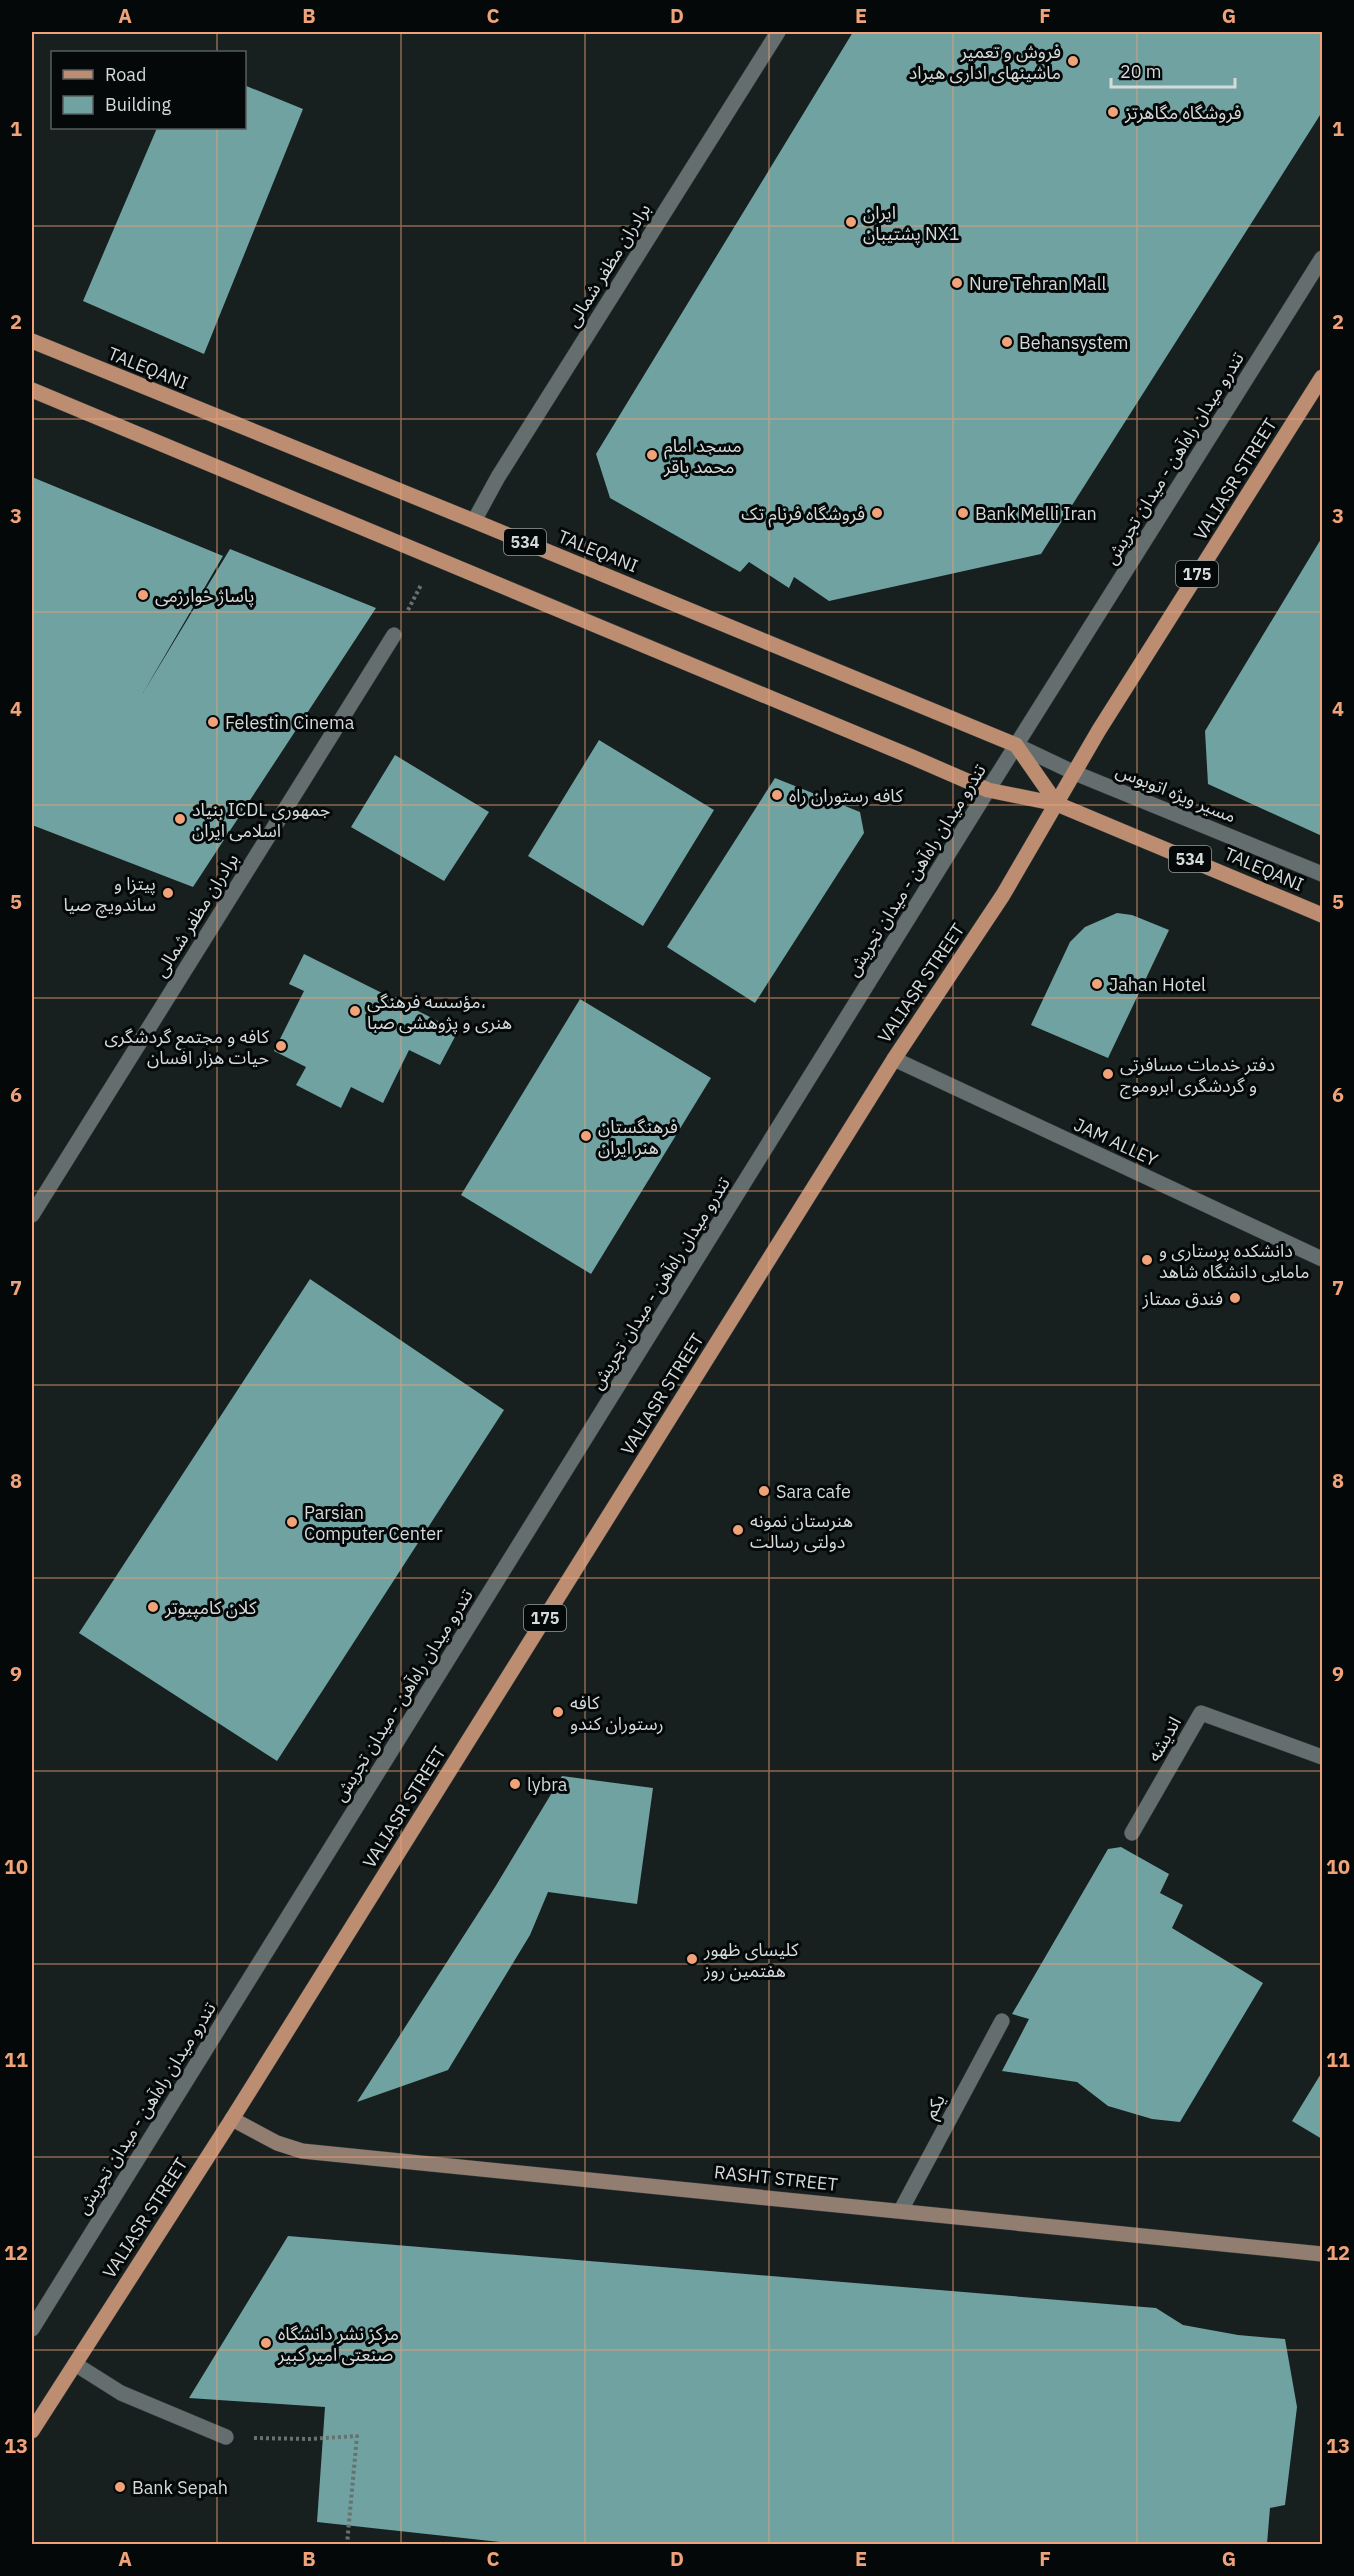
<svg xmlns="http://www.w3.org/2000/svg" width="1354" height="2576" font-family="'IBM Plex Sans','Noto Sans Arabic',sans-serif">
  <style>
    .building { fill: #6fa2a1 }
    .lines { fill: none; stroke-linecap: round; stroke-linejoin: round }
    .lane-casing { stroke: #363b3b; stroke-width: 16 }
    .street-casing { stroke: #363b3b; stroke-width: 16 }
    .secondary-casing { stroke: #363b3b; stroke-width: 16 }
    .primary-casing { stroke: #363b3b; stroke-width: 16 }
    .path { stroke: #697070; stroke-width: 4; stroke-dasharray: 3 3; stroke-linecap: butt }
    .lane { stroke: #656e6e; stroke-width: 15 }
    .street { stroke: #656e6e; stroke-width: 15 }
    .secondary { stroke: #917e70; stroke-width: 15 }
    .primary { stroke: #bd8d72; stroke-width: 15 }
    .grid { fill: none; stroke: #f0a278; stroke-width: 1.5; stroke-opacity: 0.55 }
    .poi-dot { fill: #f0a278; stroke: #050808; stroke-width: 2 }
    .labels { text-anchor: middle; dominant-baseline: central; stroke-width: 6; stroke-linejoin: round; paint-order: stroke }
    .shield { fill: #050808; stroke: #979c9b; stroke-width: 1.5 }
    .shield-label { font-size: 16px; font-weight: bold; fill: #d5dbda }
    .poi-label { font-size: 18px; fill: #d5dbda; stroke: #050808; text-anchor: start }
    .street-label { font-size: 18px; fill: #d5dbda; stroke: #050808 }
    .neatline { fill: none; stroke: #f0a278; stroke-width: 2 }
    .grid-label { font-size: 20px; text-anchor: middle; font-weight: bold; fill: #f0a278 }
  </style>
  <rect width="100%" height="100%" fill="#171f1f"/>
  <!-- building -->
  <g class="building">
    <polygon points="853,32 1322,32 1322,112 1041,554 829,601 794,577 789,588 749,562 740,572 610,498 596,454"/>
    <polygon points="244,85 303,109 204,354 83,301 157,128 244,128"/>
    <polygon points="32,477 223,556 143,693 230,549 376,608 193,887 32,825"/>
    <polygon points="1321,539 1322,540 1322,836 1208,784 1205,731"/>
    <polygon points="599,740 714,810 643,926 528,856"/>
    <polygon points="395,755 489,812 444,881 351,827"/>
    <polygon points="775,778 860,812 864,833 755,1003 667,947"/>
    <polygon points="1117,913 1132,915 1169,930 1108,1058 1031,1025 1070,942 1085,927"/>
    <polygon points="304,954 458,1031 440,1065 409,1050 383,1103 351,1087 341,1108 296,1085 306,1067 274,1051 304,991 289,984"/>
    <polygon points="580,999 711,1078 591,1274 461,1195"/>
    <polygon points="310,1279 504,1410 277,1761 79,1633"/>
    <polygon points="562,1776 653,1788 637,1904 548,1892 530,1935 448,2070 357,2102 495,1887"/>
    <polygon points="1121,1847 1169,1874 1160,1893 1183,1905 1172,1928 1263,1983 1180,2122 1152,2119 1108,2106 1077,2082 1002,2071 1029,2019 1012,2014 1108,1849"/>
    <polygon points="1322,2072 1322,2139 1292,2121"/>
    <polygon points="288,2236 1156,2308 1183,2325 1238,2335 1285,2339 1297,2407 1285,2505 1270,2508 1267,2544 518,2544 317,2522 325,2407 189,2398"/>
  </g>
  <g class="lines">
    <!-- lane casing -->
    <g class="lane-casing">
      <g id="lane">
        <polyline points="1016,745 1075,773 1322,874"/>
        <polyline points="32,2329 988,790 1322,258"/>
        <polyline points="75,2364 121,2393 226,2437"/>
      </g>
    </g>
    <!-- street casing -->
    <g class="street-casing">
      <g id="street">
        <polyline points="474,521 498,477 778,32"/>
        <polyline points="894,1059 1322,1259"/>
        <polyline points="32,1215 394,635"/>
        <polyline points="1132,1833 1201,1713 1322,1757"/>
        <polyline points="901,2210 1002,2021"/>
      </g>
    </g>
    <!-- secondary casing -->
    <g class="secondary-casing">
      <polyline id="secondary" points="232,2119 277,2143 302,2151 1322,2254"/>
    </g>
    <!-- primary casing -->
    <g class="primary-casing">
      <g id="primary">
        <polyline points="32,341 474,521 1016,745 1057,804"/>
        <polyline points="32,390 912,757 988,790 1057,804 1322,915"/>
        <polyline points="32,2431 232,2119 894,1059 1003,895 1099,730 1322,377"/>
      </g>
    </g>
    <!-- path -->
    <g class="path">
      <polyline points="408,610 421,585"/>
      <polyline points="254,2438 309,2439 357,2436 347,2544"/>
    </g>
    <!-- lane -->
    <use href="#lane" class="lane"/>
    <!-- street -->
    <use href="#street" class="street"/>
    <!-- secondary -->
    <use href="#secondary" class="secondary"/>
    <!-- primary -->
    <use href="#primary" class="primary"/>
  </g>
  <!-- grid -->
  <path class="grid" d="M217,32V52M401,32V2544M585,32V2544M769,32V2544M953,32V2544M1137,32V2544M217,128V2544M32,226H1322M32,419H1322M32,612H1322M32,805H1322M32,998H1322M32,1191H1322M32,1385H1322M32,1578H1322M32,1771H1322M32,1964H1322M32,2157H1322M32,2350H1322"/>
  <!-- markers -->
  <g class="poi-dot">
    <circle cx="1073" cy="61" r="6"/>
    <circle cx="1113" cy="112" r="6"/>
    <circle cx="851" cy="222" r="6"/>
    <circle cx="957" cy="283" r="6"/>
    <circle cx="1007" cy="342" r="6"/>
    <circle cx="652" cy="455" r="6"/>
    <circle cx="877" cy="513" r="6"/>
    <circle cx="963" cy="513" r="6"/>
    <circle cx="143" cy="595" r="6"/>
    <circle cx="213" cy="722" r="6"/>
    <circle cx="777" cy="795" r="6"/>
    <circle cx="180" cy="819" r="6"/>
    <circle cx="168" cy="893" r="6"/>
    <circle cx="1097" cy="984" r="6"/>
    <circle cx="355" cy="1011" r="6"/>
    <circle cx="281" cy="1046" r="6"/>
    <circle cx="1108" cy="1074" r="6"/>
    <circle cx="586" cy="1136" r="6"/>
    <circle cx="1147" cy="1260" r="6"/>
    <circle cx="1235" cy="1298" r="6"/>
    <circle cx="764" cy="1491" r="6"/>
    <circle cx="292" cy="1522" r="6"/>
    <circle cx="738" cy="1530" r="6"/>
    <circle cx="153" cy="1607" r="6"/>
    <circle cx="558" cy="1712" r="6"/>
    <circle cx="515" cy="1784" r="6"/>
    <circle cx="692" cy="1959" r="6"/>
    <circle cx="266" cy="2343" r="6"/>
    <circle cx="120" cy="2487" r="6"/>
  </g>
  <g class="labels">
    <!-- shield labels -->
    <g class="shield">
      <rect x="504" y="529" width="42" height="26" rx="4.5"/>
      <rect x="1176" y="561" width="42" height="26" rx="4.5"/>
      <rect x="1169" y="846" width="42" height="26" rx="4.5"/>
      <rect x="524" y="1605" width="42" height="26" rx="4.5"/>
    </g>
    <g class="shield-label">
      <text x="525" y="542">534</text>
      <text x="1197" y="574">175</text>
      <text x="1190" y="859">534</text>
      <text x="545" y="1618">175</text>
    </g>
    <!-- poi labels -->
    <g class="poi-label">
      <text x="1061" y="51" text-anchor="end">فروش و تعمیر<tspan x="1061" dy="21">ماشینهای اداری هیراد</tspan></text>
      <text x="1125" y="112">فروشگاه مگاهرتز</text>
      <text x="863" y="212">ایران<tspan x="863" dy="21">پشتیبان NX1</tspan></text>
      <text x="969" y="283">Nure Tehran Mall</text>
      <text x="1019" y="342">Behansystem</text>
      <text x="664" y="445">مسجد امام<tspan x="664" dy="21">محمد باقر</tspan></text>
      <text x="865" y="513" text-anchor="end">فروشگاه فرنام تک</text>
      <text x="975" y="513">Bank Melli Iran</text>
      <text x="155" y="595">پاساژ خوارزمی</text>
      <text x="225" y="722">Felestin Cinema</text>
      <text x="789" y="795">کافه رستوران راه</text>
      <text x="192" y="809">بنیاد ICDL جمهوری<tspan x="192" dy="21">اسلامی ایران</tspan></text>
      <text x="156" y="883" text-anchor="end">پیتزا و<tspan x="156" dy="21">ساندویچ صیا</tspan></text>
      <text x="1109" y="984">Jahan Hotel</text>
      <text x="367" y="1001">مؤسسه فرهنگی،<tspan x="367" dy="21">هنری و پژوهشی صبا</tspan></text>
      <text x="269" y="1036" text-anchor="end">کافه و مجتمع گردشگری<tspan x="269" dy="21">حیات هزار افسان</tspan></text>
      <text x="1120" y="1064">دفتر خدمات مسافرتی<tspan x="1120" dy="21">و گردشگری ابروموج</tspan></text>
      <text x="598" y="1126">فرهنگستان<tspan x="598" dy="21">هنر ایران</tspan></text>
      <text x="1159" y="1250">دانشکده پرستاری و<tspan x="1159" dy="21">مامایی دانشگاه شاهد</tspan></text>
      <text x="1223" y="1298" text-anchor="end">فندق ممتاز</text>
      <text x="776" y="1491">Sara cafe</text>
      <text x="304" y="1512">Parsian<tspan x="304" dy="21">Computer Center</tspan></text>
      <text x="750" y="1520">هنرستان نمونه<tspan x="750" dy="21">دولتی رسالت</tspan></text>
      <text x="165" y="1607">کلان کامپیوتر</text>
      <text x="570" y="1702">کافه<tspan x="570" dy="21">رستوران کندو</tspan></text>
      <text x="527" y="1784">lybra</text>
      <text x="704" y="1949">کلیسای ظهور<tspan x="704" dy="21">هفتمین روز</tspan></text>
      <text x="278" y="2333">مرکز نشر دانشگاه<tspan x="278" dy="21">صنعتی امیر کبیر</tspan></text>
      <text x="132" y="2487">Bank Sepah</text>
    </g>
    <!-- street labels -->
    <g class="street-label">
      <text transform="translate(608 265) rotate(-58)">برادران مظفر شمالی</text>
      <text transform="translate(148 368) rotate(22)">TALEQANI</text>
      <text transform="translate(1174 458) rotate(-58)">تندرو میدان راه‌آهن - میدان تجریش</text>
      <text transform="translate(1235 479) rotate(-58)">VALIASR STREET</text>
      <text transform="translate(598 551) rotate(22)">TALEQANI</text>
      <text transform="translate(1176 793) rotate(22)">مسیر ویژه اتوبوس</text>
      <text transform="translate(1264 869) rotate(23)">TALEQANI</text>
      <text transform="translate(916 870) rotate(-58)">تندرو میدان راه‌آهن - میدان تجریش</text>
      <text transform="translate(196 915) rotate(-58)">برادران مظفر شمالی</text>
      <text transform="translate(921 983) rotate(-56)">VALIASR STREET</text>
      <text transform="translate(1116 1142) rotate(25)">JAM ALLEY</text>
      <text transform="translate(660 1283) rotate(-58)">تندرو میدان راه‌آهن - میدان تجریش</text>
      <text transform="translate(662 1394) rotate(-58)">VALIASR STREET</text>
      <text transform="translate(403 1695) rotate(-58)">تندرو میدان راه‌آهن - میدان تجریش</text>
      <text transform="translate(1164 1739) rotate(-60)">اندیشه</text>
      <text transform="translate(404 1807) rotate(-58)">VALIASR STREET</text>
      <text transform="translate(934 2106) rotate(-62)">یکم</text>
      <text transform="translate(146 2108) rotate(-58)">تندرو میدان راه‌آهن - میدان تجریش</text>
      <text transform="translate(776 2178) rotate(6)">RASHT STREET</text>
      <text transform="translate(145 2218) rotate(-57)">VALIASR STREET</text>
    </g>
  </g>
  <!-- border -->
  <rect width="1354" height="2576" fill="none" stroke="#050808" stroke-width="66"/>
  <!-- legend -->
  <rect x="51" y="51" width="195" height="78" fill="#050808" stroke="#585c5c" stroke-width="1.5"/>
  <rect x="63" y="70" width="30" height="9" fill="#bd8d72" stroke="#585c5c" stroke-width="1.5"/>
  <text x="105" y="81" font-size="18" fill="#d5dbda">Road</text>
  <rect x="63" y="96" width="30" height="18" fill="#6fa2a1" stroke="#585c5c" stroke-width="1.5"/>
  <text x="105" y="111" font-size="18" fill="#d5dbda">Building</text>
  <!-- scale -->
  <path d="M1111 78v9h124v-9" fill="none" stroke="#d5dbda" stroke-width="3"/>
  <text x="1120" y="78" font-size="18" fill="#d5dbda" stroke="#050808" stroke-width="4.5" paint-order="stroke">20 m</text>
  <rect x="33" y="33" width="1288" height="2510" class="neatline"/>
  <g class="grid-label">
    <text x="125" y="23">A</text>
    <text x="309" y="23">B</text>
    <text x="493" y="23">C</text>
    <text x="677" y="23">D</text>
    <text x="861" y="23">E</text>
    <text x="1045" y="23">F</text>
    <text x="1229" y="23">G</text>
    <text x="16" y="136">1</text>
    <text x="1338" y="136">1</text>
    <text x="16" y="329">2</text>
    <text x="1338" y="329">2</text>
    <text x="16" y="523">3</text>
    <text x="1338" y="523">3</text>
    <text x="16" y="716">4</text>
    <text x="1338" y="716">4</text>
    <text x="16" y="909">5</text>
    <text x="1338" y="909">5</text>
    <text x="16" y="1102">6</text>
    <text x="1338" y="1102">6</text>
    <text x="16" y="1295">7</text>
    <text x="1338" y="1295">7</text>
    <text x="16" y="1488">8</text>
    <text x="1338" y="1488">8</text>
    <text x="16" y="1681">9</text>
    <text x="1338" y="1681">9</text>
    <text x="16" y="1874">10</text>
    <text x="1338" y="1874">10</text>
    <text x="16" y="2067">11</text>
    <text x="1338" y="2067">11</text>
    <text x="16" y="2260">12</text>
    <text x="1338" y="2260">12</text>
    <text x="16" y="2453">13</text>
    <text x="1338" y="2453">13</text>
    <text x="125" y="2566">A</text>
    <text x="309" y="2566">B</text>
    <text x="493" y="2566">C</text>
    <text x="677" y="2566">D</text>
    <text x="861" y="2566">E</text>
    <text x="1045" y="2566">F</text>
    <text x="1229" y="2566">G</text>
  </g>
</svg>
